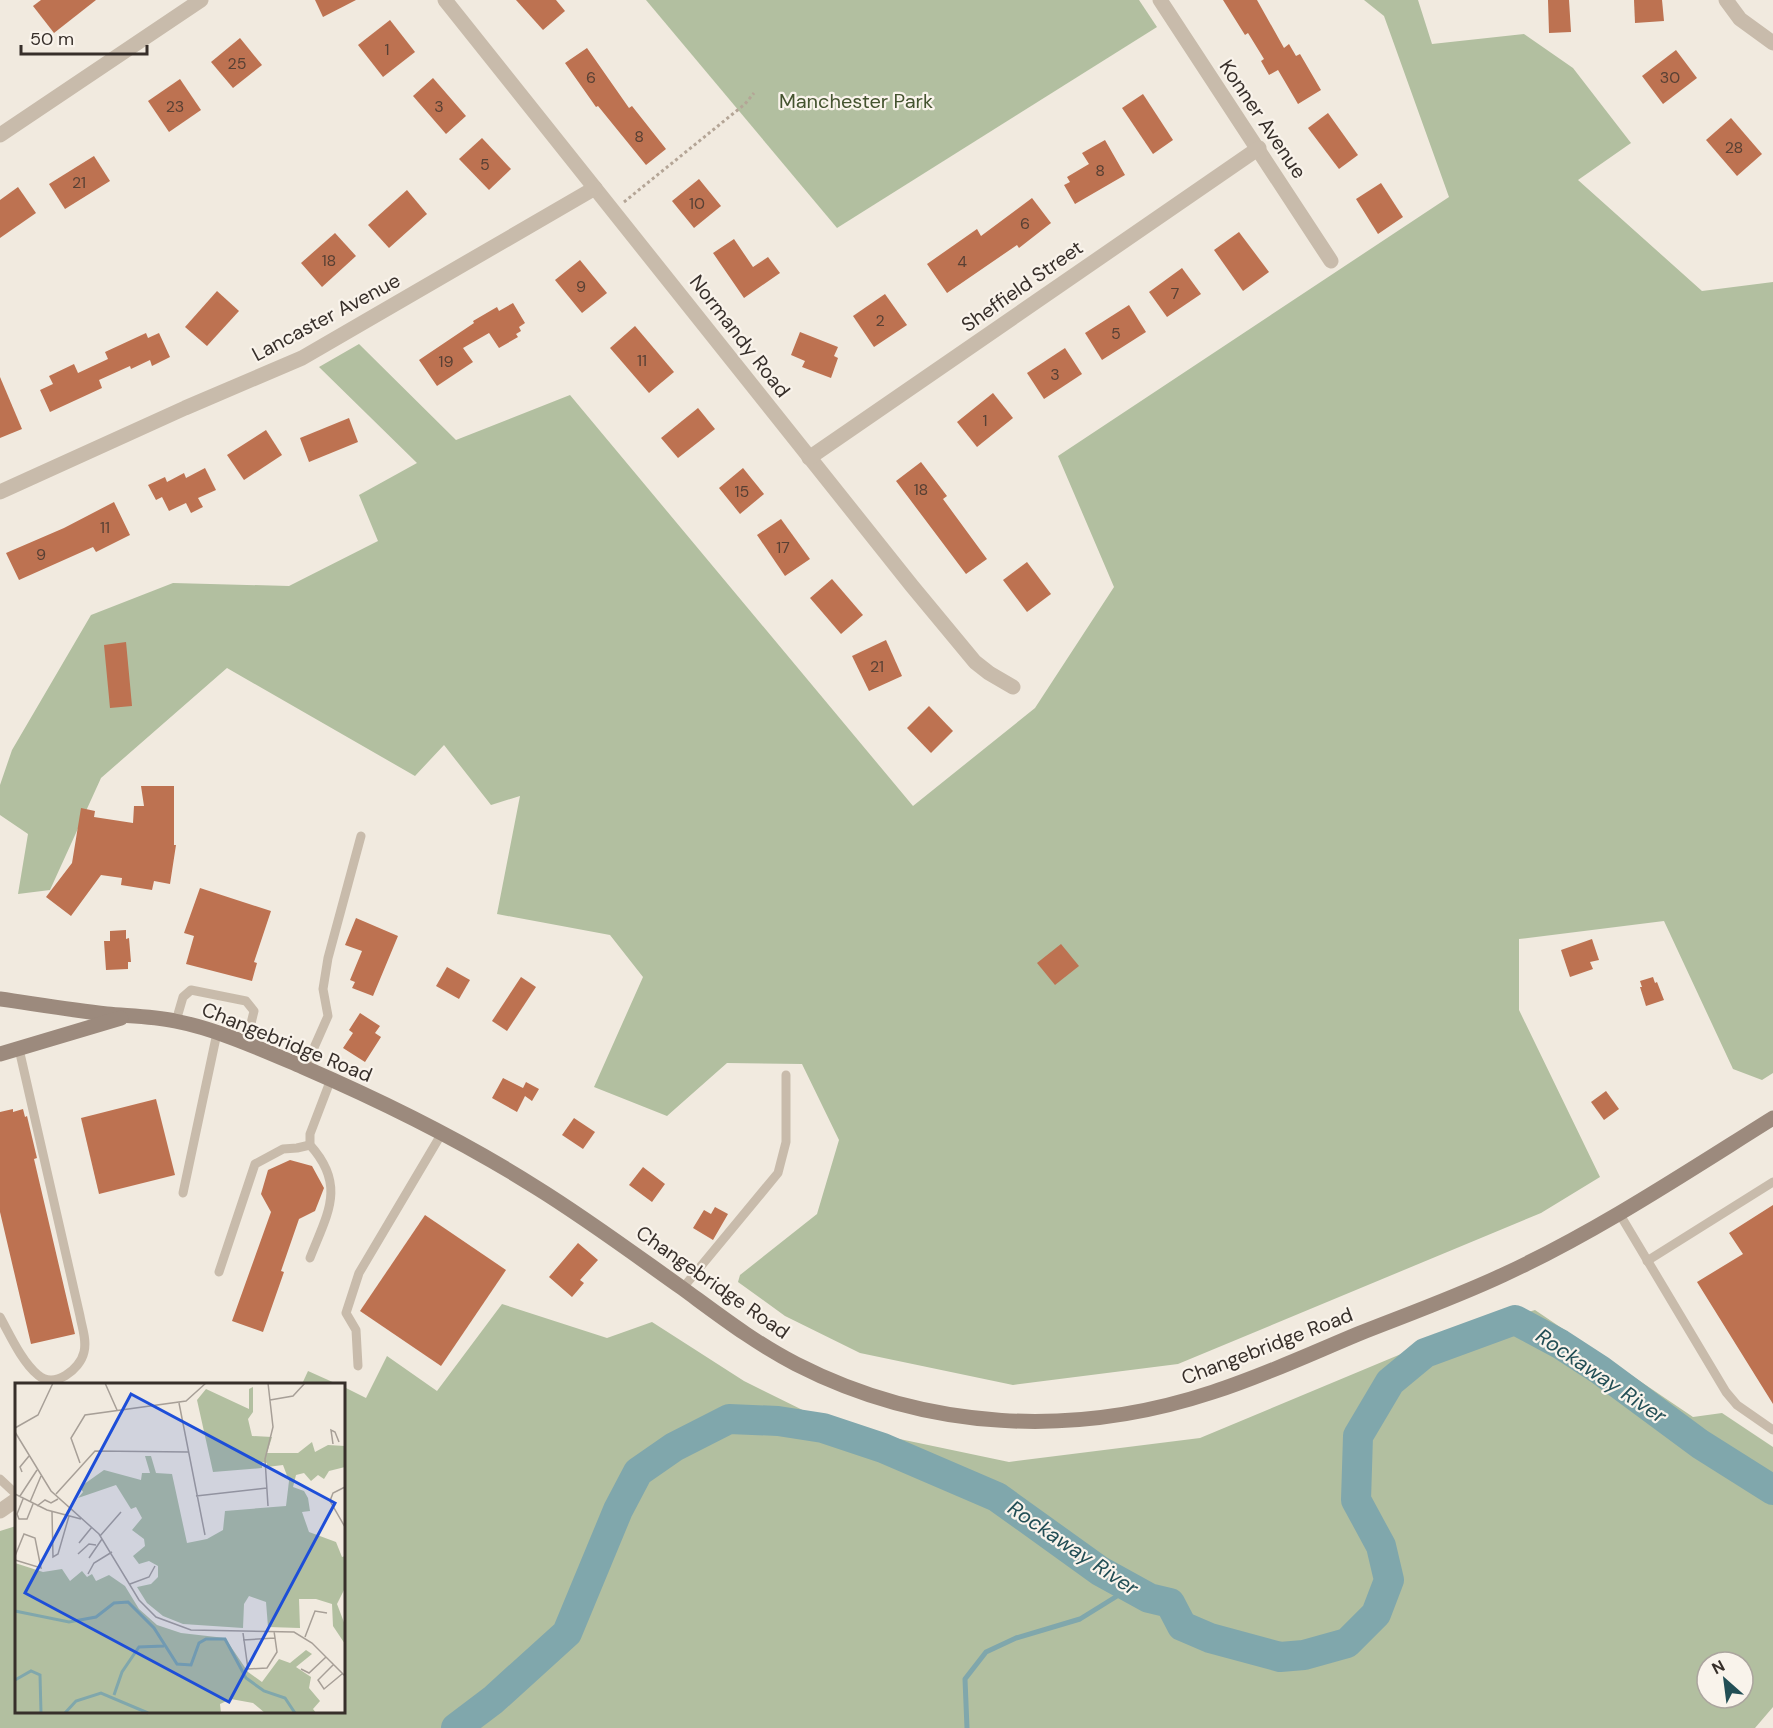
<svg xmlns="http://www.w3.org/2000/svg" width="1773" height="1728" font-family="'DM Sans',sans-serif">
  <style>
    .green { fill: #b2bfa0; fill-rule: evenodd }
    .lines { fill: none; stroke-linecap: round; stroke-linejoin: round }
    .stream { stroke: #80a7ac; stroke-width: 5 }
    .river { stroke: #80a7ac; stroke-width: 30 }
    .building { fill: #bd7251 }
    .path { stroke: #b4a596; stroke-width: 3; stroke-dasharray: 3 3; stroke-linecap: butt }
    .lane { stroke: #c8bbab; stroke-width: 9 }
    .street { stroke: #c8bbab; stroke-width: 15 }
    .secondary { stroke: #9c8a7d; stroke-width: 15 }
    .labels { text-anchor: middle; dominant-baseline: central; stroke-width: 4.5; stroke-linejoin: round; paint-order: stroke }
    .number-label { font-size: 16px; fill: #584034 }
    .park-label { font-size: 20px; fill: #44532f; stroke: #f9f3eb }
    .street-label { font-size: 20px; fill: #372f2a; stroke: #f9f3eb }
    .water-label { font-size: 21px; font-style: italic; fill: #224e55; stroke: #f9f3eb }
    .inset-river { fill: none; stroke: #80a7ac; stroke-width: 3 }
    .inset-road { fill: none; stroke: #a79f97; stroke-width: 1.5 }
    .view { fill: #1d4ed8; fill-opacity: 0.15; stroke: #1d4ed8; stroke-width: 3 }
    .inset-edge { fill: none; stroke: #372f2a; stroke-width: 3 }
  </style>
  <rect width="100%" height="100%" fill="#f1eadf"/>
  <!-- green -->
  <g class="green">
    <polygon points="646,0 1139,0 1157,27 837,228"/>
    <polygon points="1364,0 1418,0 1432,44 1524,34 1573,68 1631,143 1578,180 1702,291 1773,282 1773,1073 1762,1080 1733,1069 1664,921 1519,939 1519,1010 1600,1177 1541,1213 1178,1364 1013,1385 860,1353 785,1316 738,1282 740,1275 817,1214 839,1140 802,1064 727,1063 667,1116 594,1087 643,977 610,935 497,914 520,796 491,805 444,745 415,776 227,668 101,778 50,890 18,894 28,834 0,815 0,785 12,750 91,615 173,583 289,586 378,541 359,495 417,463 319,367 359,344 456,440 570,395 913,806 1035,708 1114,587 1058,456 1449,197 1384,16"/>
    <path d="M502,1304L607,1338L652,1322L744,1381L833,1425L1009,1462L1200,1438L1516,1306L1508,1318L1535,1310L1693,1417L1722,1413L1773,1447V1707L1755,1728H0V1531L16,1526V1712H344V1387L366,1398L387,1356L437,1391ZM1707,1662H1743V1698H1707Z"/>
    <polygon points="308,1371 337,1384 302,1384"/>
  </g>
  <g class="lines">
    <!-- stream -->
    <polyline class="stream" points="967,1728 965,1679 986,1652 1016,1638 1080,1619 1130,1588"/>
    <!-- river -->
    <polyline class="river" points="456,1728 493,1700 567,1633 618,1510 638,1472 674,1447 729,1419 778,1421 823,1428 883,1448 997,1497 1100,1571 1149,1598 1170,1603 1182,1626 1210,1638 1280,1657 1304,1655 1347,1643 1376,1614 1389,1580 1381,1546 1356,1500 1358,1436 1390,1382 1425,1353 1515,1320 1560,1344 1600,1370 1700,1444 1773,1490"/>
  </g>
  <!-- building -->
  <g class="building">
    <polygon points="41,0 96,0 54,33 33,6"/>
    <polygon points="315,0 356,0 323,17"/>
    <polygon points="516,0 556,0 565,11 543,30"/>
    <polygon points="1223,0 1257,0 1284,48 1289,44 1296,56 1300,54 1321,90 1298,104 1278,70 1269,75 1261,61 1264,59 1248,33 1245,35"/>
    <polygon points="1548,0 1569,0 1571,32 1549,33"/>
    <polygon points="1634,0 1662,0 1664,21 1635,23"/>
    <polygon points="390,20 415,52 383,77 358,45"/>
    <polygon points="240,38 262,65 233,88 211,62"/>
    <polygon points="587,48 629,108 632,106 666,149 646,165 598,106 596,107 565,63"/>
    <polygon points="1676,50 1697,78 1663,104 1642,76"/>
    <polygon points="433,78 466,116 446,134 413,96"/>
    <polygon points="180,79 201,110 169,132 148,101"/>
    <polygon points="1143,94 1173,140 1153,154 1122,108"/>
    <polygon points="1328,113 1358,155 1339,169 1308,128"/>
    <polygon points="1731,118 1762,154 1737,176 1706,140"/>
    <polygon points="482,138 511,169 489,190 459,159"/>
    <polygon points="1105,140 1125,175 1075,204 1064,185 1070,182 1067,177 1089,164 1082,153"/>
    <polygon points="94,156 110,181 65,209 49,184"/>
    <polygon points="699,179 721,206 694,228 672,201"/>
    <polygon points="1381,183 1403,217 1378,234 1356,199"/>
    <polygon points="18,187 36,213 0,238 0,200"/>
    <polygon points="407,190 427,214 389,248 368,225"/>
    <polygon points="1032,198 1051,223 1019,248 1017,245 947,293 927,264 977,229 981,236"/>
    <polygon points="1239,232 1269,272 1243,291 1214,250"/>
    <polygon points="335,233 356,256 322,287 301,263"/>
    <polygon points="734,239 753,267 768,257 780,273 744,298 713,253"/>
    <polygon points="580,260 607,293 582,313 555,280"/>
    <polygon points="1182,268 1201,294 1167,317 1149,292"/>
    <polygon points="217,291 239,311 207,346 185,327"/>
    <polygon points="885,294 907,325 874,347 853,316"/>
    <polygon points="513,303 525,323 519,327 521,331 516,334 518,337 499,348 489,333 463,348 473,362 437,386 419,360 474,323 473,321 497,307 499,311"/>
    <polygon points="1129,305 1146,332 1102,360 1085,333"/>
    <polygon points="635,326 674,372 649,393 610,348"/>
    <polygon points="800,332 838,347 834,356 838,358 831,378 802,367 805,361 791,355"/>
    <polygon points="146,333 148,338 159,333 170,357 152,366 150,360 131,369 130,366 99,380 102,388 50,412 40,390 53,384 49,376 74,364 78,373 108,359 105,352"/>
    <polygon points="1065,348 1082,374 1044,399 1027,373"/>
    <polygon points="0,377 22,429 0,438"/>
    <polygon points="993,393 1013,418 977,447 957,422"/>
    <polygon points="698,408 715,429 678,458 661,438"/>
    <polygon points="349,418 358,442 309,462 300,438"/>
    <polygon points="266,430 282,455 244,480 227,455"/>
    <polygon points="921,462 947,496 943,499 987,559 966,574 896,481"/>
    <polygon points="205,468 216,490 198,498 203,507 191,513 186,503 169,511 162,497 156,500 148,485 165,477 167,482 184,473 186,478"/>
    <polygon points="743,468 764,494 740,514 719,488"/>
    <polygon points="114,502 130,535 96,552 93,547 19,580 6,553 64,528"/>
    <polygon points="781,519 810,559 785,576 757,535"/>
    <polygon points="1027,562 1051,594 1027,612 1003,580"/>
    <polygon points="832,579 863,615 841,634 810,598"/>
    <polygon points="886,640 902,676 869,691 852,656"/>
    <polygon points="126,642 132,706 110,708 104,645"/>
    <polygon points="929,706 953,731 931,753 907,728"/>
    <polygon points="141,786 174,786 174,845 176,845 170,884 154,881 152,890 121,885 122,878 101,875 71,916 46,897 72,863 81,808 95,811 94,817 133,823 134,806 144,806"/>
    <polygon points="200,888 271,911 254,962 257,963 252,981 186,964 194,936 184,933"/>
    <polygon points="356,918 398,936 373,996 352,988 355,982 350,980 362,951 345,945"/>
    <polygon points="126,930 126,939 129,938 131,962 128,962 128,969 106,970 104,941 110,941 110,931"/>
    <polygon points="1592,939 1599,960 1590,962 1593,969 1570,977 1561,950"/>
    <polygon points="1061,944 1079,966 1055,985 1037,963"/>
    <polygon points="447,967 470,980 459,999 436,986"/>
    <polygon points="521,977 536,987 507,1031 492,1021"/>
    <polygon points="1653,977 1655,983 1657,982 1664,1000 1646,1006 1640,987 1642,987 1640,981"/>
    <polygon points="360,1013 380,1026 375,1033 381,1037 365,1062 343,1048 353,1033 349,1030"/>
    <polygon points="503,1078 523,1088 526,1082 539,1089 532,1101 525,1096 517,1112 492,1098"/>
    <polygon points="1606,1091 1619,1109 1604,1120 1591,1102"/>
    <polygon points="156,1099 175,1175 99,1194 81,1118"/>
    <polygon points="13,1109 13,1112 23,1109 25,1117 27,1116 37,1158 34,1159 75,1334 31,1344 0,1212 0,1112"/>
    <polygon points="574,1118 595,1132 583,1149 562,1135"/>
    <polygon points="290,1160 312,1166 324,1188 315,1211 299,1219 281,1271 284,1272 263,1332 232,1321 271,1212 261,1194 268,1170"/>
    <polygon points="643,1167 665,1184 652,1202 629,1185"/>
    <polygon points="1773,1205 1773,1404 1697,1282 1743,1254 1729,1233"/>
    <polygon points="715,1207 728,1214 713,1240 693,1228 704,1210 711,1214"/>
    <polygon points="425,1215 506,1270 441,1366 360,1311"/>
    <polygon points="578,1243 598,1260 580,1280 584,1283 572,1297 549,1277"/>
  </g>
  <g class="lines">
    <!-- path -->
    <polyline class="path" points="624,202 745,104 754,93"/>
    <!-- lane -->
    <g class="lane">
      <polyline points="176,1021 183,997 191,990 246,1001 254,1011 246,1044"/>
      <polyline points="305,1068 328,1016 323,989 328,958 361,836"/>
      <polyline points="183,1193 217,1033"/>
      <polyline points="1619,1213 1726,1392 1737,1405 1773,1430"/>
      <path d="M310,1258C327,1214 347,1186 310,1145V1134L331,1079"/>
      <polyline points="1647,1261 1773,1182"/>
      <polyline points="219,1272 255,1164 283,1149 297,1148 310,1145"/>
      <polyline points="682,1289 778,1173 786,1142 786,1075"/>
      <path d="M0,1317C10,1335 22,1362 38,1375C54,1389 80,1370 84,1352C87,1340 82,1328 80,1316L19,1049"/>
      <polyline points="358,1366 356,1330 346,1313 359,1273 442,1133"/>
      <polyline points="0,1479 16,1494"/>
    </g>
    <!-- street -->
    <g class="street">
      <polyline points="445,0 912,586 975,662 989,673 1013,687"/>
      <polyline points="1160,0 1331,261"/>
      <polyline points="1726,0 1740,19 1773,43"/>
      <polyline points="0,135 201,0"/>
      <polyline points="809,458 1259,148"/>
      <polyline points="0,492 185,408 302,358 595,188"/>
      <polyline points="0,1511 16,1500"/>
    </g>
    <!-- secondary -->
    <g class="secondary">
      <path d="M0,999C35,1004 71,1010 107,1014C129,1016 153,1016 175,1021C217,1029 263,1050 303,1067C384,1102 463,1141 537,1188C587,1219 634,1254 682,1288C719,1315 755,1343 796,1364C927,1431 1074,1438 1213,1392C1263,1376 1310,1354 1358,1334C1406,1315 1456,1297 1503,1275C1598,1231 1685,1173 1773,1118"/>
      <polyline points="0,1054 121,1018"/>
    </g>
  </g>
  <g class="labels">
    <!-- number labels -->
    <g class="number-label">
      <text x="387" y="49">1</text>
      <text x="237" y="63">25</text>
      <text x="591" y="77">6</text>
      <text x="1670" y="77">30</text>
      <text x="175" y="106">23</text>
      <text x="439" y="106">3</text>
      <text x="639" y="136">8</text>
      <text x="1734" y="147">28</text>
      <text x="485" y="164">5</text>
      <text x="1100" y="170">8</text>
      <text x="79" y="182">21</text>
      <text x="697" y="203">10</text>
      <text x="1025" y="223">6</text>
      <text x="329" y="260">18</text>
      <text x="962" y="261">4</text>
      <text x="581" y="286">9</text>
      <text x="1175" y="293">7</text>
      <text x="880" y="320">2</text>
      <text x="1116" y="333">5</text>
      <text x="642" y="360">11</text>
      <text x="446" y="361">19</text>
      <text x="1055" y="374">3</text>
      <text x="985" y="420">1</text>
      <text x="921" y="489">18</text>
      <text x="742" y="491">15</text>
      <text x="105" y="527">11</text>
      <text x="783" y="547">17</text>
      <text x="41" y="554">9</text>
      <text x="877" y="666">21</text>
    </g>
    <!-- park labels -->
    <g class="park-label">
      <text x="856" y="101">Manchester Park</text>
    </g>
    <!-- street labels -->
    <g class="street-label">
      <text transform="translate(1263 119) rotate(56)">Konner Avenue</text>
      <text transform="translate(1022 286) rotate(-35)">Sheffield Street</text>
      <text transform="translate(326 317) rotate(-28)">Lancaster Avenue</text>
      <text transform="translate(740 336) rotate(52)">Normandy Road</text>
      <text transform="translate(287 1042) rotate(22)">Changebridge Road</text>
      <text transform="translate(713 1282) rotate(35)">Changebridge Road</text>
      <text transform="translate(1267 1346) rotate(-21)">Changebridge Road</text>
    </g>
    <!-- water labels -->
    <g class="water-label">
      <text transform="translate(1601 1376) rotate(34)">Rockaway River</text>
      <text transform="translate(1073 1548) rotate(34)">Rockaway River</text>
    </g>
  </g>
  <!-- overview -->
  <g transform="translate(15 1383)">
    <rect width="330" height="330" fill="#f1eadf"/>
    <path d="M238,4V29L233,36L237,53L257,54L252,70H283L297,59L300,69L313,62L330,63V84L314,88L309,96L303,92L296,98L289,90L281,92L278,104L289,108L293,115L295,128L287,129L294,149L321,159L327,174L330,173V205L322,221L330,242V261L318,243L317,221L301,216H284L285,245L253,244L251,219L234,213L229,221L228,245L168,241L148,233L132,220L122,204L136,201L143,194V183L134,178L124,181L118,173L130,163L129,156L117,147L127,135L121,124L116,126L101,102L63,115L68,109L65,104L89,87L126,97L127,90H135L130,73H136L141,90L157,91L172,160L192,156L208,147L210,128L271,123L274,98L268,82L252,84V80L247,79V85L198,89L182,17L191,6L234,26V6ZM0,180L28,189L47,186L55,198L67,188L72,194L77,191L81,198L94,192L110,203L124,226L142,242L166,250L210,255L233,289L247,299L264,276L275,280L291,267L297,271L281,284L296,294L294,305L305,318L298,326L301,330H250L238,320L216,316L205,321L206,330H0Z" fill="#b2bfa0"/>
    <path class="inset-river" d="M0,228L54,239L81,234L99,220L113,219L139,245L162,281L176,282L184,260L191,256H210L231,295L249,308L270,315L280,330M0,297L16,288L25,292L26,330M99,312L107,289L124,264L149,263M50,330L61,318L86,310L133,330"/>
    <path class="inset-road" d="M90,0L102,27M222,0H251M309,0H329M255,17L278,13L290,0M164,20L190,152M0,45L23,32L38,0M0,49L36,108L84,151L124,217L141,234L176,247L279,249L297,260L330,293M318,61L316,47L320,49L324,59M65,80L56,55L70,32L171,18L191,0M7,89L5,84L14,73M330,104L318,110L315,118L330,144M0,111L32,127L66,136M41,111L80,68L173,69M5,113L22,87M181,113L252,105M8,116L2,131L4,136H12L18,121M15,119L26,93M22,123L30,117L36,120L43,116M253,123L250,76L258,44L253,0M37,129L38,174L43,171L54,133M85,153L106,129M64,160L77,144M63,171L74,161L81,162M0,173L9,151L20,155L26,185L0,177M74,175L87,156M73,191L79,180L97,169M115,201L134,194L140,183M228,250L233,286L252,285L262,269L259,248M290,254L300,228L312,230M228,257L260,255M318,282L303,297L309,306L327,291M286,286L294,290L311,274"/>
    <path class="view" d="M116,11L320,120L214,319L10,210Z"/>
    <rect width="330" height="330" class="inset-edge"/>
  </g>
  <!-- north arrow -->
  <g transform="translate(1725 1680) rotate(332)"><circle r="28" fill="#f9f3eb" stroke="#aba59e" stroke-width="1.5"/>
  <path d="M0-4.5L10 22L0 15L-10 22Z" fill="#224e55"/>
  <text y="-9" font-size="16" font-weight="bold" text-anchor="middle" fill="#372f2a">N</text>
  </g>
  <!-- scale -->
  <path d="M21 45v9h126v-9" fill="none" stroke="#372f2a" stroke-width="3"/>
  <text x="30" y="45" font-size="18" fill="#372f2a" stroke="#f9f3eb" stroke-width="4.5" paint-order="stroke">50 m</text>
</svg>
